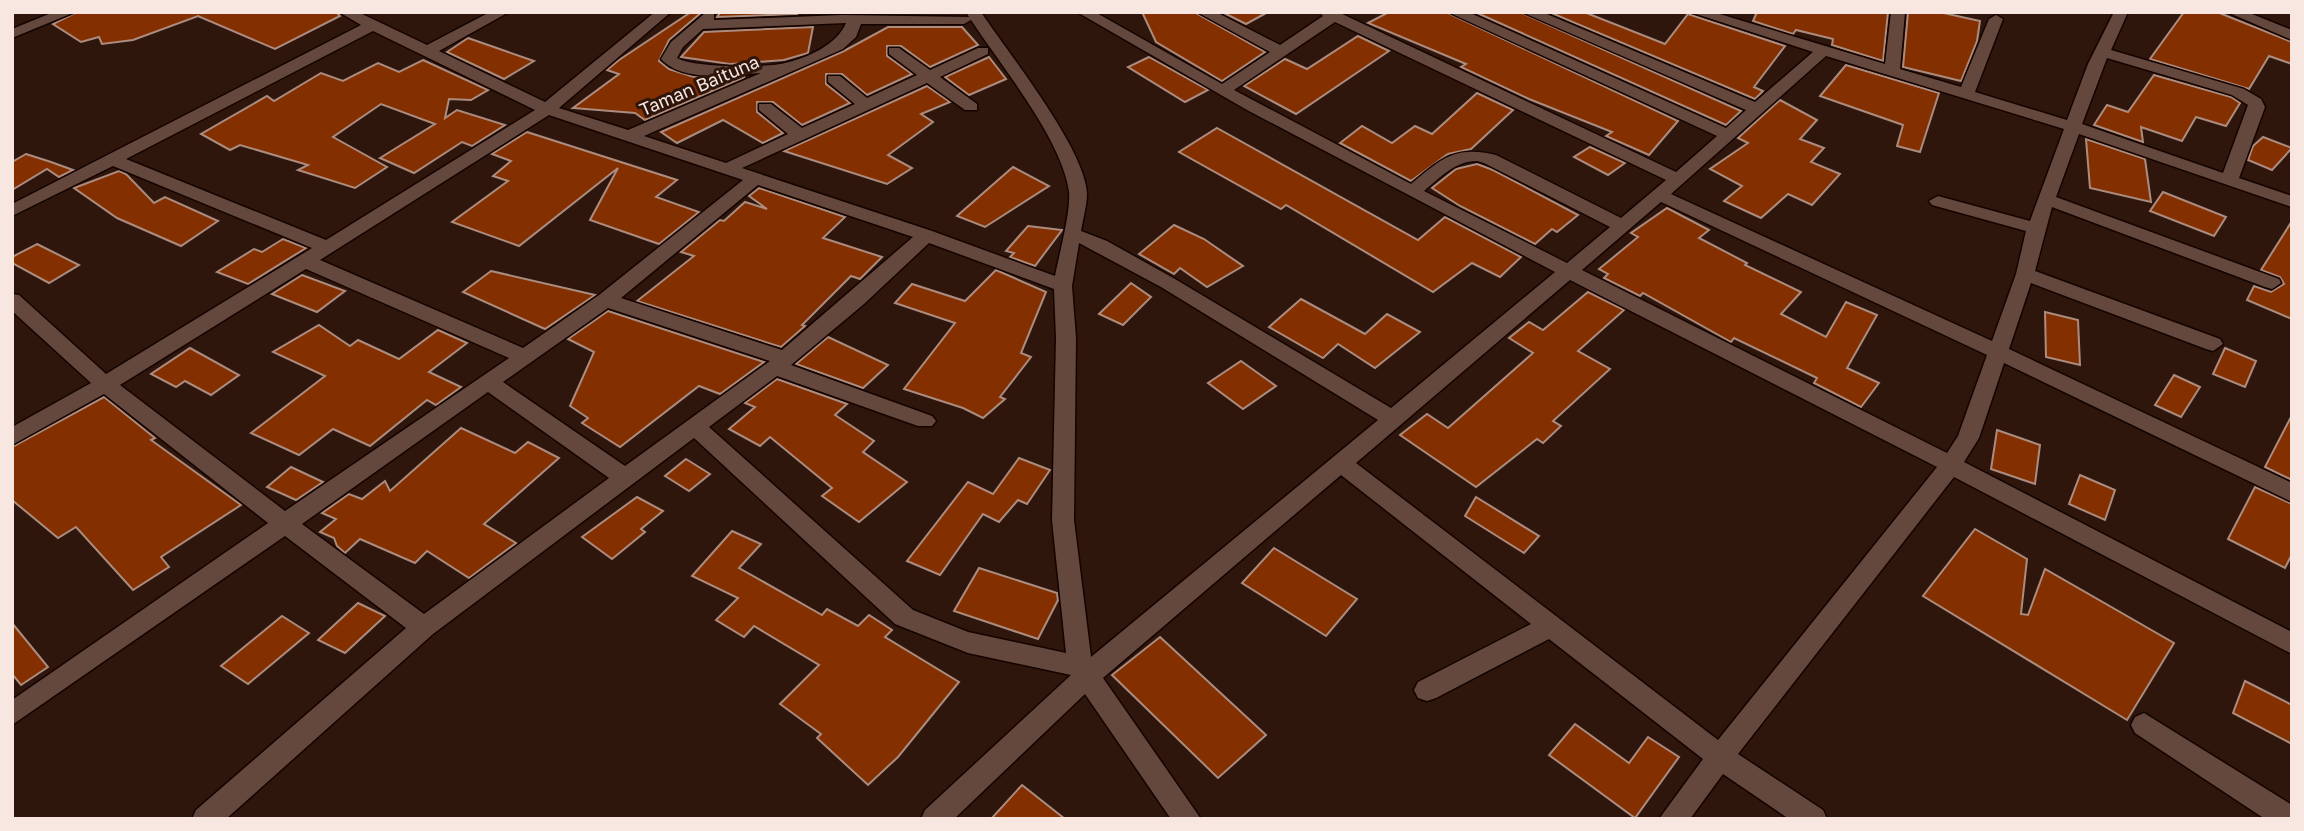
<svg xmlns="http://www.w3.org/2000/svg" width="2304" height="831" font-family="'Golos Text',sans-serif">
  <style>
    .building { fill: #842f00; stroke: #ab8c7f; stroke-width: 2 }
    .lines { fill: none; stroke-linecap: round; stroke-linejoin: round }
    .minor-casing { stroke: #150300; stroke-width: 3 }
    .minor { fill: #64483d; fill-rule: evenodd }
    .labels { text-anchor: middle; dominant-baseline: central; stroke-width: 6; stroke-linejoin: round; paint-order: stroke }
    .far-street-label { font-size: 18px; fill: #f8e6e0; stroke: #2e160d }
  </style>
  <rect width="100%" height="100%" fill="#2e160d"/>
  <!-- building -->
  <g class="building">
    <polygon points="77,12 336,12 340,16 275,49 198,16 133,40 102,44 99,37 81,42 53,24"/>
    <polygon points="691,12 702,12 669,40 659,61 669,69 694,77 745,77 645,120 635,113 573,108 619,74 607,70 619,60"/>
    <polygon points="721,12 783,12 798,14 717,17"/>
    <polygon points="1142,12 1194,12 1265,52 1222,81 1156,42"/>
    <polygon points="1222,12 1268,12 1246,24"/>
    <polygon points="1389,12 1446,12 1678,121 1649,155 1606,136 1612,132 1529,99 1461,67 1466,64 1368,23"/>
    <polygon points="1475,12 1520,12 1741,111 1726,125"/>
    <polygon points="1549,12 1584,12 1665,44 1688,14 1785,46 1754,87 1763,91 1755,99"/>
    <polygon points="1757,12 1888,12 1883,61 1832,45 1833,39 1796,30 1793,34 1753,21"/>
    <polygon points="1908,12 1939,12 1980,21 1977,41 1961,81 1903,67"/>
    <polygon points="2184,12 2217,12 2292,42 2292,64 2269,56 2249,89 2150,59"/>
    <polygon points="813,27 808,53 784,60 730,64 681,57 704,32"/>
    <polygon points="888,27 962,27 978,45 930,67 901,46 887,46 887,56 912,74 867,95 842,74 826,74 826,84 850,103 802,125 773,102 757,102 757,112 783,133 763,143 723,120 677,143 661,132 844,51"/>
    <polygon points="1358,36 1389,51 1296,114 1244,86 1285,59 1307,69"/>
    <polygon points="468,38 534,61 504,79 447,52"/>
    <polygon points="989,57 1006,79 969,95 945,77"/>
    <polygon points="1149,57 1208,90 1185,102 1128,67"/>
    <polygon points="423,60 488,90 471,100 449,99 445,118 457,110 505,125 472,146 462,142 414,173 380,158 435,124 381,104 333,137 387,167 355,188 298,170 308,165 240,145 230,150 201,134 267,96 274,101 321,73 343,81 378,63 399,72"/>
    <polygon points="1846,65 1939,93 1920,152 1897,146 1903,125 1820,96"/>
    <polygon points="2154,75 2231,97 2240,103 2226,126 2196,117 2182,141 2141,127 2143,142 2094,125 2107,105 2128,112"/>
    <polygon points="927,86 950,102 921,114 933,122 888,155 912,168 887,184 784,151"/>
    <polygon points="1477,93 1513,110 1471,149 1448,154 1411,181 1340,143 1362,126 1392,143 1415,126 1432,134"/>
    <polygon points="1780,100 1817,120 1800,139 1824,148 1811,162 1840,174 1812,205 1788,194 1761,218 1724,201 1742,186 1710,169 1748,143 1738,138"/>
    <polygon points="1217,128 1418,240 1445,217 1521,257 1500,277 1472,263 1433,292 1286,205 1281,209 1179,152"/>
    <polygon points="527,132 677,180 656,197 699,212 659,244 590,220 618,168 519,246 452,222 508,181 493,176 511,161 492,154"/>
    <polygon points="2263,137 2292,148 2272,170 2248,160 2253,146"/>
    <polygon points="2086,139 2145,159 2151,202 2090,188"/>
    <polygon points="1590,147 1625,163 1608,175 1574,157"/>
    <polygon points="26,154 51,162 73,170 59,177 47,169 12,190 12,162"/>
    <polygon points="1477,164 1493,170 1578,215 1557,232 1552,229 1535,244 1460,206 1432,188 1456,169"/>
    <polygon points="1013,167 1049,186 985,227 957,216"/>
    <polygon points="119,171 126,174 154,203 165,197 218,221 181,246 117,218 74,188"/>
    <polygon points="759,188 845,217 823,238 882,257 860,279 851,276 802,325 805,326 781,347 637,301 694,256 681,252 720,220 724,221 745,202 767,209 749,196"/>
    <polygon points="2163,192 2226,217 2214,236 2150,211"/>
    <polygon points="1667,208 1709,230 1699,238 1747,263 1745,265 1801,292 1781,314 1826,337 1846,302 1877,315 1847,368 1879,383 1861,407 1814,383 1817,378 1734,338 1731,342 1643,293 1640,296 1604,278 1608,274 1599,269 1638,237 1631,233"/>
    <polygon points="2292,221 2292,319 2247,300 2254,286 2271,292 2284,284 2280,277 2261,270"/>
    <polygon points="1174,225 1204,239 1243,266 1207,287 1180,268 1174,274 1139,254"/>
    <polygon points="1028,226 1062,230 1035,266 1010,257 1014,253 1006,251"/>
    <polygon points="283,239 306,248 248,284 217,272 254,249 262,252"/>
    <polygon points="37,244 79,265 49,283 12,263 12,257"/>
    <polygon points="996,270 1046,292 1021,353 1031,357 1000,397 1005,399 983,418 963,408 904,389 955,323 895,303 912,284 965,301"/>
    <polygon points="491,271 595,295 545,329 463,292"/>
    <polygon points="302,275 345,291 317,312 272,294"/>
    <polygon points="1131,283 1151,297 1123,325 1099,314"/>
    <polygon points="1588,292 1624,310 1578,351 1610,369 1553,421 1561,426 1543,443 1537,439 1476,487 1400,435 1427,414 1448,428 1533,353 1509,338 1529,322 1543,330"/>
    <polygon points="1301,299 1365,334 1387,314 1420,332 1375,368 1338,344 1323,358 1269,327"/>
    <polygon points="608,311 764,362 720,394 699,386 620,447 582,423 588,418 570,406 594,352 568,339"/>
    <polygon points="2045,312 2078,320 2080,365 2046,357"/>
    <polygon points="319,325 350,346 358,340 399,359 438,330 467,343 429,372 461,387 436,405 427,400 370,446 333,429 299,455 251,433 325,376 273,352"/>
    <polygon points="828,337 888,365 863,388 796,364"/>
    <polygon points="190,348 239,375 211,395 185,381 176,387 151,374"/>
    <polygon points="2225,348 2256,361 2245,387 2213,374"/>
    <polygon points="1241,361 1276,386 1243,409 1208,383"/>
    <polygon points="2174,375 2200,387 2181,417 2155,405"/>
    <polygon points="777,379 847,404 835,415 874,441 863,452 907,482 859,522 822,496 832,488 770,437 760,446 729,429 755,407 745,403"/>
    <polygon points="104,397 155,438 151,440 241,505 161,557 169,567 133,590 76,527 58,538 12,500 12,447"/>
    <polygon points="2292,415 2292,480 2265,467"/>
    <polygon points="461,428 515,453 528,442 559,458 484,524 516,543 469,578 427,551 415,563 360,539 345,553 337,546 334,538 320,532 336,519 322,513 349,494 362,499 385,481 390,491"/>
    <polygon points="1997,430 2040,445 2035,484 1991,469"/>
    <polygon points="1019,458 1050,470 1027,504 1018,500 999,522 983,514 940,575 907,561 968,482 993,494"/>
    <polygon points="686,459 710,474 689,491 665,476"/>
    <polygon points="291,467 323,482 296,500 267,487"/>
    <polygon points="2080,475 2115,490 2105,520 2069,504"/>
    <polygon points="2255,487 2292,504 2292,554 2285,568 2228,539"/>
    <polygon points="637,497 663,511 641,529 645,532 612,559 582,537"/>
    <polygon points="1476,497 1539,536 1524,553 1465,516"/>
    <polygon points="1975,529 2027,559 2021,614 2028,615 2045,569 2174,643 2127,720 1923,596"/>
    <polygon points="732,531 761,544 739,568 822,615 827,609 858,626 869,615 892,630 885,637 959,682 898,757 868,785 817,738 821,734 780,704 819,665 754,626 744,637 716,620 738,598 692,576"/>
    <polygon points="1274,548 1357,599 1326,636 1242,583"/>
    <polygon points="979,568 1057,593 1058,600 1038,639 954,611"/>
    <polygon points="358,603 385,616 345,653 318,640"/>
    <polygon points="282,616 309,633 248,684 221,666"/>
    <polygon points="12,623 48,667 21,685 12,674"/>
    <polygon points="1160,637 1266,735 1218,778 1112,675"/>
    <polygon points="2245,681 2292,705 2292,744 2233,713"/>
    <polygon points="1575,724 1629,763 1648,737 1679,757 1635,818 1549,755"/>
    <polygon points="1022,785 1065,819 991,819"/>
  </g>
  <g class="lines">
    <!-- minor casing -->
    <g class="minor-casing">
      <g id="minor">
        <polygon points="54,12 75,12 12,38 12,29"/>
        <path d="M339,12H358L427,45L490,12H509L439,51L545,102L655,12H671L559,108L628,130L761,73C732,75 683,83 661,59L671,42L704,14H714V20L842,15L969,17L966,12H981C1008,53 1084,147 1087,193C1087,205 1083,219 1081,231L1107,241L1175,279L1391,408L1555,272L1247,110L1077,12H1095L1222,84L1270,52L1197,12H1216L1280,45L1323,16L1319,12H1338L1676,172L1717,136L1448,12H1468L1726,128L1746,110L1522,12H1542L1755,102L1813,52L1690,12H1713L1885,64L1891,12H1905L1900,69L1961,87L1989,19L1996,15L2003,19L1975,92L2067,120L2088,64L2114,12H2128L2111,50L2244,89L2261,99L2265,107L2239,178L2292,196V207L2079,134L2056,197L2279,279L2281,283L2272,289L2265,287L2052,207L2035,271L2220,339L2223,344L2213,351L2206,349L2031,283L2009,349L2292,483V502L2004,363L1979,438L1964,462L2292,632V654L1954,477L1738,754L1823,810L1827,819H1789L1723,774L1690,819H1659L1703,759L1549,639L1436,698L1427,701L1418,698L1414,690L1418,682L1531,624L1341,475L1103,678L1201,819H1171L1085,694L954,819H921L925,810L1071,675L968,653L895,624L694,438L433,634L226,819H192L196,810L406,628L285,536L12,725V700L268,523L104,394L12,445V427L91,383L12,311V294L19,295L106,374L312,248L113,166L12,216V204L361,25ZM971,20C1000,64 1063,141 1069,192C1071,211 1059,255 1055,276L932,231L742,168L927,83L965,110H977V104L940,77L988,54V48H978L930,70L899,48H889V54L917,75L867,98L840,76H828V82L855,104L802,128L771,104H759V110L788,134L726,163L644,136L843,49L856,37L861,24H964ZM1335,22L1666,180L1621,218L1496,155C1455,145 1441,159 1411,184L1234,90ZM846,23C837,45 807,58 785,63C766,68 694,68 677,58L683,47L703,29ZM373,31L535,110L326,240L126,159ZM1826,56L2064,129L2030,221L1938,196L1929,201L1932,205L2026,231L2016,274L1992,341L1671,194ZM2107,58L2232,95L2248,105L2223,173L2082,124ZM549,115L743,180L599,295L523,348L320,260ZM1477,161L1484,163L1610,227L1567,263L1424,191C1441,177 1455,161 1477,161ZM758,185L913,237L782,350L621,298ZM1661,202L1987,355L1958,436L1947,453L1582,270ZM929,243L1054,289L1056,338L1052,520L1066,653L968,632L913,610L709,427L777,376L918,426H932L936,421L932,416L791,365L864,304ZM1079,243L1161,287L1378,420L1091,657L1074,520L1076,338L1072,286ZM306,269L509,358L285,511L120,385ZM1570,280L1937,467L1718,740L1356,463ZM608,308L770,361L625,466L503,382ZM488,392L609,478L424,614L302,524Z"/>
        <polygon points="2227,12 2247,12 2292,30 2292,40"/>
        <polygon points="2144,713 2292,805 2292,819 2265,819 2135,733 2131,725 2135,717"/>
      </g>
    </g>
    <!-- minor -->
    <use href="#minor" class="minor"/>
  </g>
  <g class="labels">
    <!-- far-street labels -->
    <g class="far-street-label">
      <text transform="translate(699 85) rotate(-23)">Taman Baituna</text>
    </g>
  </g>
  <!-- border -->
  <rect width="2304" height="831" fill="none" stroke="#f8e6e0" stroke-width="28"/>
</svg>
